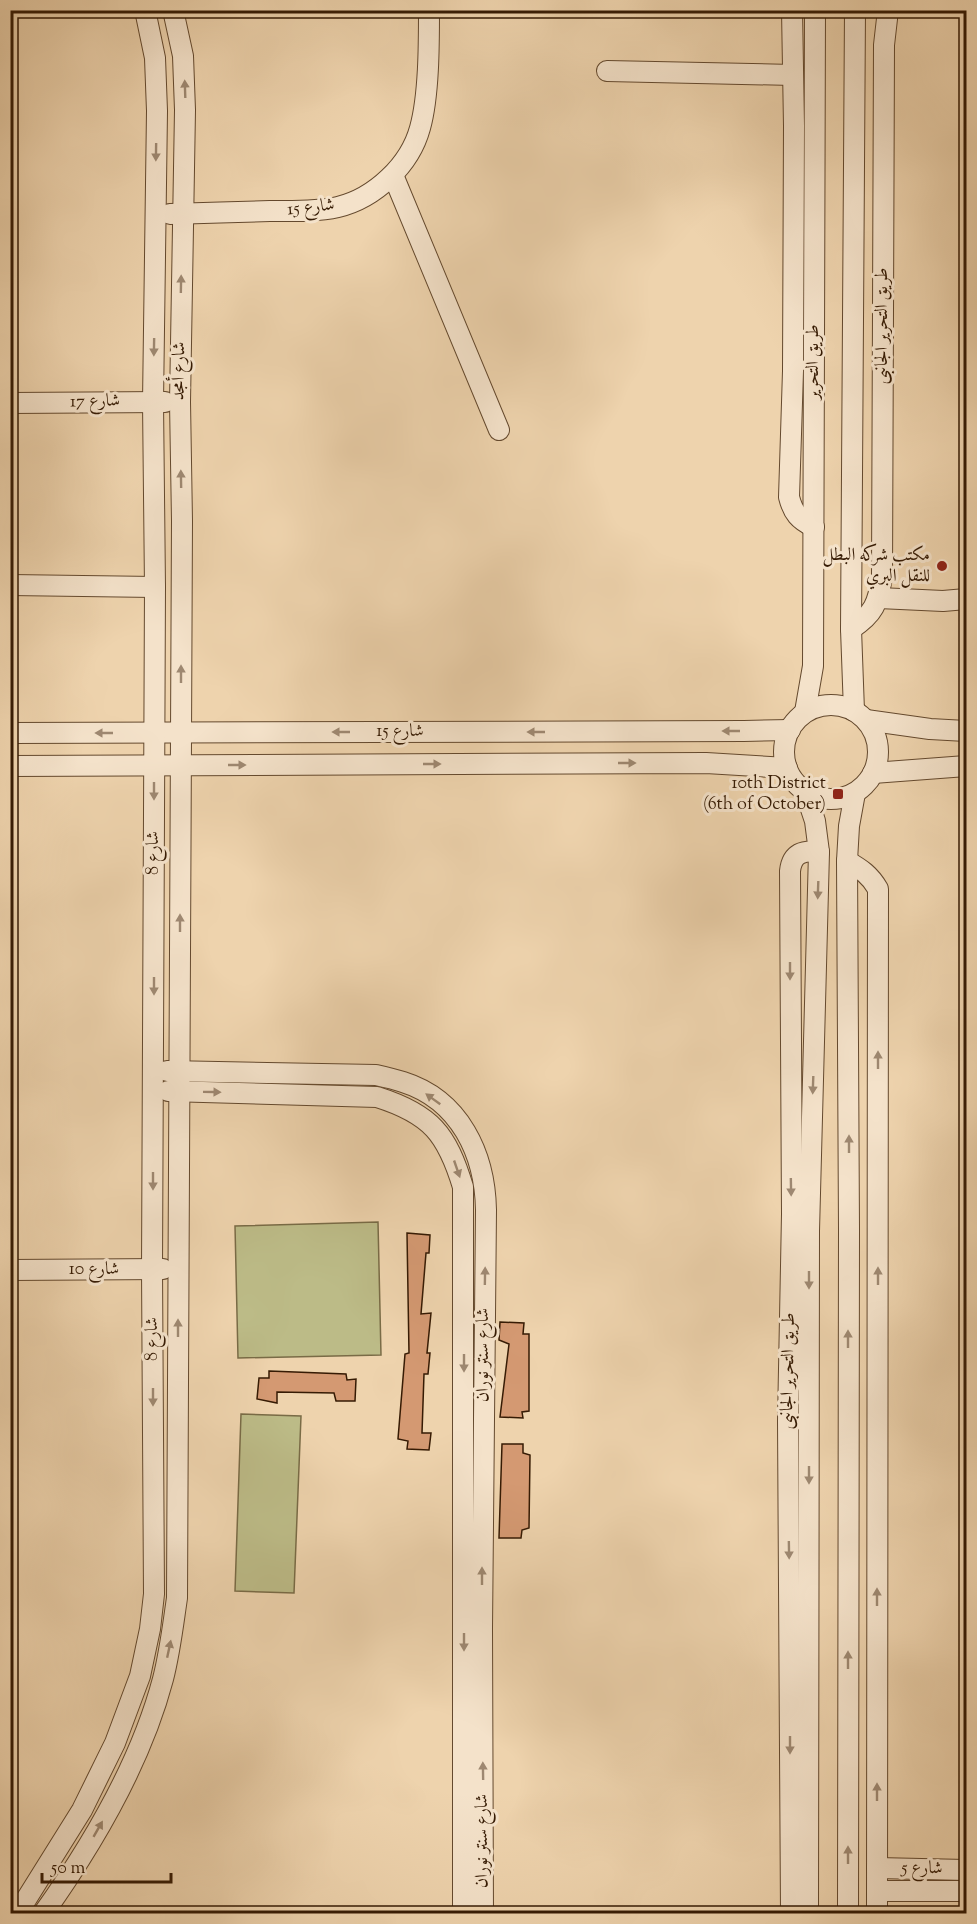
<svg xmlns="http://www.w3.org/2000/svg" width="977" height="1924" font-family="'Sorts Mill Goudy',Amiri,serif">
  <style>
    .green { fill: #bcbb87; stroke: #796b46; stroke-width: 1.5 }
    .building { fill: #d49972; stroke: #361b04; stroke-width: 1.5 }
    .lines { fill: none; stroke-linecap: round; stroke-linejoin: round }
    .minor-casing { stroke: #64492e; stroke-width: 22 }
    .minor { stroke: #f4e2ca; stroke-width: 20 }
    .oneway { fill: #9e8871 }
    .poi-dot { fill: #8f2418; stroke: #f4e2ca; stroke-width: 2 }
    .labels { text-anchor: middle; dominant-baseline: central; stroke-width: 6; stroke-linejoin: round; paint-order: stroke }
    .street-label { font-size: 18px; fill: #361b04; stroke: #f4e2ca }
    .poi-label { font-size: 18px; fill: #361b04; stroke: #f4e2ca; text-anchor: end }
  </style>
  <rect width="100%" height="100%" fill="#eed3ad"/>
  <filter id="stains"><feTurbulence type="fractalNoise" baseFrequency=".00333" numOctaves="4"/><feColorMatrix values="0 0 0 0 .2 0 0 0 0 .09 0 0 0 0 .02 0 0 0 .5 -.17"/></filter>
  <radialGradient id="worn" r=".72"><stop offset=".6" stop-color="#630" stop-opacity="0"/><stop offset="1" stop-color="#630" stop-opacity=".3"/></radialGradient>
  <!-- green -->
  <g class="green">
    <polygon points="378,1222 381,1355 238,1358 235,1226"/>
    <polygon points="241,1414 301,1416 294,1593 235,1591"/>
  </g>
  <!-- building -->
  <g class="building">
    <polygon points="407,1233 430,1235 429,1253 426,1253 421,1314 431,1313 427,1353 430,1353 428,1374 424,1374 422,1433 431,1433 429,1450 407,1449 408,1441 398,1439 405,1354 409,1353"/>
    <polygon points="500,1322 524,1323 523,1334 529,1334 529,1411 522,1412 523,1418 500,1417 509,1344 499,1340"/>
    <polygon points="269,1371 346,1374 347,1380 356,1379 355,1401 336,1401 334,1393 277,1392 277,1403 257,1399 259,1378 269,1378"/>
    <polygon points="502,1444 523,1444 523,1453 530,1455 529,1528 522,1530 521,1538 499,1538"/>
  </g>
  <g class="lines">
    <!-- minor casing -->
    <g class="minor-casing">
      <g id="minor">
        <path d="M792,10L794,126L793,371L789,497C793,513 799,520 814,527"/>
        <polyline points="607,71 793,75"/>
        <polyline points="393,175 499,430"/>
        <path d="M170,214C203,213 237,212 270,211C292,211 316,212 338,207C375,198 410,165 420,128C429,96 429,44 429,10"/>
        <polyline points="10,403 165,402"/>
        <polyline points="10,585 155,587"/>
        <polyline points="879,598 943,601 966,599"/>
        <path d="M851,629C874,614 878,603 882,577L884,45L888,10"/>
        <circle cx="831" cy="752" r="47"/>
        <polyline points="854,711 851,629 855,10"/>
        <polyline points="805,712 813,666 815,10"/>
        <polyline points="866,720 930,729 966,731"/>
        <polyline points="10,733 744,731 790,730"/>
        <polyline points="10,766 706,763 787,768"/>
        <polyline points="873,773 966,766"/>
        <polyline points="805,791 815,821 819,852 809,1231 808,1914"/>
        <path d="M847,861C861,869 870,875 878,889L877,1914"/>
        <path d="M167,1071L376,1075C385,1077 394,1079 403,1082C460,1100 485,1154 486,1210L482,1629L483,1914"/>
        <path d="M168,1091L377,1097C431,1114 447,1134 463,1187V1914"/>
        <polyline points="10,1270 163,1269"/>
        <polyline points="877,1868 966,1870"/>
        <polyline points="877,1891 966,1891"/>
        <polyline points="17,1914 82,1810 115,1743 140,1676 150,1629 154,1594 152,1269 155,587 153,402 157,111 155,58 145,10"/>
        <path d="M43,1914C93,1844 141,1762 163,1679C170,1652 173,1625 177,1598L182,521L180,402L185,110L183,56L173,10"/>
        <path d="M791,1914L788,1421L792,1214L790,871C792,853 803,850 819,852"/>
        <polyline points="848,1914 849,1230 847,861 849,826 855,793"/>
      </g>
    </g>
    <!-- minor -->
    <use href="#minor" class="minor"/>
  </g>
  <!-- one-way arrows -->
  <defs><path id="oneway-solid" d="M-6-.8H1V-3.2L6.5 0L1 3.2V.8H-6Z" transform="scale(1.5)"/></defs>
  <g class="oneway">
    <use href="#oneway-solid" transform="translate(185 89) rotate(-92)"/>
    <use href="#oneway-solid" transform="translate(156 152) rotate(91)"/>
    <use href="#oneway-solid" transform="translate(181 284) rotate(-89)"/>
    <use href="#oneway-solid" transform="translate(154 347) rotate(91)"/>
    <use href="#oneway-solid" transform="translate(181 479) rotate(-91)"/>
    <use href="#oneway-solid" transform="translate(181 674) rotate(-90)"/>
    <use href="#oneway-solid" transform="translate(731 731) rotate(180)"/>
    <use href="#oneway-solid" transform="translate(341 732) rotate(180)"/>
    <use href="#oneway-solid" transform="translate(536 732) rotate(180)"/>
    <use href="#oneway-solid" transform="translate(104 733) rotate(180)"/>
    <use href="#oneway-solid" transform="translate(627 763)"/>
    <use href="#oneway-solid" transform="translate(432 764)"/>
    <use href="#oneway-solid" transform="translate(237 765)"/>
    <use href="#oneway-solid" transform="translate(154 791) rotate(90)"/>
    <use href="#oneway-solid" transform="translate(818 890) rotate(92)"/>
    <use href="#oneway-solid" transform="translate(180 923) rotate(-90)"/>
    <use href="#oneway-solid" transform="translate(790 971) rotate(90)"/>
    <use href="#oneway-solid" transform="translate(154 986) rotate(90)"/>
    <use href="#oneway-solid" transform="translate(878 1060) rotate(-90)"/>
    <use href="#oneway-solid" transform="translate(813 1085) rotate(92)"/>
    <use href="#oneway-solid" transform="translate(212 1092) rotate(1)"/>
    <use href="#oneway-solid" transform="translate(433 1099) rotate(-144)"/>
    <use href="#oneway-solid" transform="translate(849 1144) rotate(-90)"/>
    <use href="#oneway-solid" transform="translate(457 1169) rotate(71)"/>
    <use href="#oneway-solid" transform="translate(153 1181) rotate(90)"/>
    <use href="#oneway-solid" transform="translate(791 1187) rotate(89)"/>
    <use href="#oneway-solid" transform="translate(485 1276) rotate(-89)"/>
    <use href="#oneway-solid" transform="translate(878 1276) rotate(-90)"/>
    <use href="#oneway-solid" transform="translate(809 1280) rotate(90)"/>
    <use href="#oneway-solid" transform="translate(178 1328) rotate(-90)"/>
    <use href="#oneway-solid" transform="translate(848 1339) rotate(-90)"/>
    <use href="#oneway-solid" transform="translate(464 1363) rotate(90)"/>
    <use href="#oneway-solid" transform="translate(153 1397) rotate(90)"/>
    <use href="#oneway-solid" transform="translate(809 1475) rotate(90)"/>
    <use href="#oneway-solid" transform="translate(789 1550) rotate(89)"/>
    <use href="#oneway-solid" transform="translate(482 1576) rotate(-90)"/>
    <use href="#oneway-solid" transform="translate(877 1597) rotate(-90)"/>
    <use href="#oneway-solid" transform="translate(464 1642) rotate(90)"/>
    <use href="#oneway-solid" transform="translate(169 1649) rotate(-78)"/>
    <use href="#oneway-solid" transform="translate(848 1660) rotate(-90)"/>
    <use href="#oneway-solid" transform="translate(790 1745) rotate(90)"/>
    <use href="#oneway-solid" transform="translate(483 1771) rotate(-91)"/>
    <use href="#oneway-solid" transform="translate(877 1792) rotate(-90)"/>
    <use href="#oneway-solid" transform="translate(98 1829) rotate(-60)"/>
    <use href="#oneway-solid" transform="translate(848 1855) rotate(-90)"/>
  </g>
  <!-- markers -->
  <g class="poi-dot">
    <circle cx="942" cy="566" r="6"/>
    <rect x="832" y="788" width="12" height="12" rx="3"/>
  </g>
  <g class="labels">
    <!-- street labels -->
    <g class="street-label">
      <text transform="translate(311 208) rotate(-6)">شارع 15</text>
      <text transform="translate(883 326) rotate(-90)">طريق التحرير الجانبى</text>
      <text transform="translate(814 362) rotate(-90)">طريق التحرير</text>
      <text transform="translate(180 371) rotate(-89)">شارع أمجد</text>
      <text transform="translate(95 402) rotate(-1)">شارع 17</text>
      <text x="400" y="732">شارع 15</text>
      <text transform="translate(154 853) rotate(-90)">شارع 8</text>
      <text x="94" y="1270">شارع 10</text>
      <text transform="translate(153 1339) rotate(-90)">شارع 8</text>
      <text transform="translate(484 1355) rotate(-90)">شارع سنتر نوران</text>
      <text transform="translate(789 1371) rotate(-89)">طريق التحرير الجانبى</text>
      <text transform="translate(483 1841) rotate(-90)">شارع سنتر نوران</text>
      <text transform="translate(922 1869) rotate(1)">شارع 5</text>
    </g>
    <!-- poi labels -->
    <g class="poi-label">
      <text x="930" y="556">مكتب شركه البطل<tspan x="930" dy="21">للنقل البري</tspan></text>
      <text x="826" y="784">10th District<tspan x="826" dy="21">(6th of October)</tspan></text>
    </g>
  </g>
  <!-- margin -->
  <rect width="977" height="1924" fill="none" stroke="#eed3ad" stroke-width="36"/>
  <rect x="12" y="12" width="953" height="1900" fill="none" stroke="#361b04" stroke-width="3"/>
  <rect x="18" y="18" width="941" height="1888" fill="none" stroke="#361b04" stroke-width="1.5"/>
  <!-- scale -->
  <path d="M42 1873v9h129v-9" fill="none" stroke="#361b04" stroke-width="3"/>
  <text x="51" y="1873" font-size="18" fill="#361b04" stroke="#f4e2ca" stroke-width="4.5" paint-order="stroke">50 m</text>
  <rect width="100%" height="100%" filter="url(#stains)"/>
  <rect width="100%" height="100%" fill="url(#worn)"/>
</svg>
